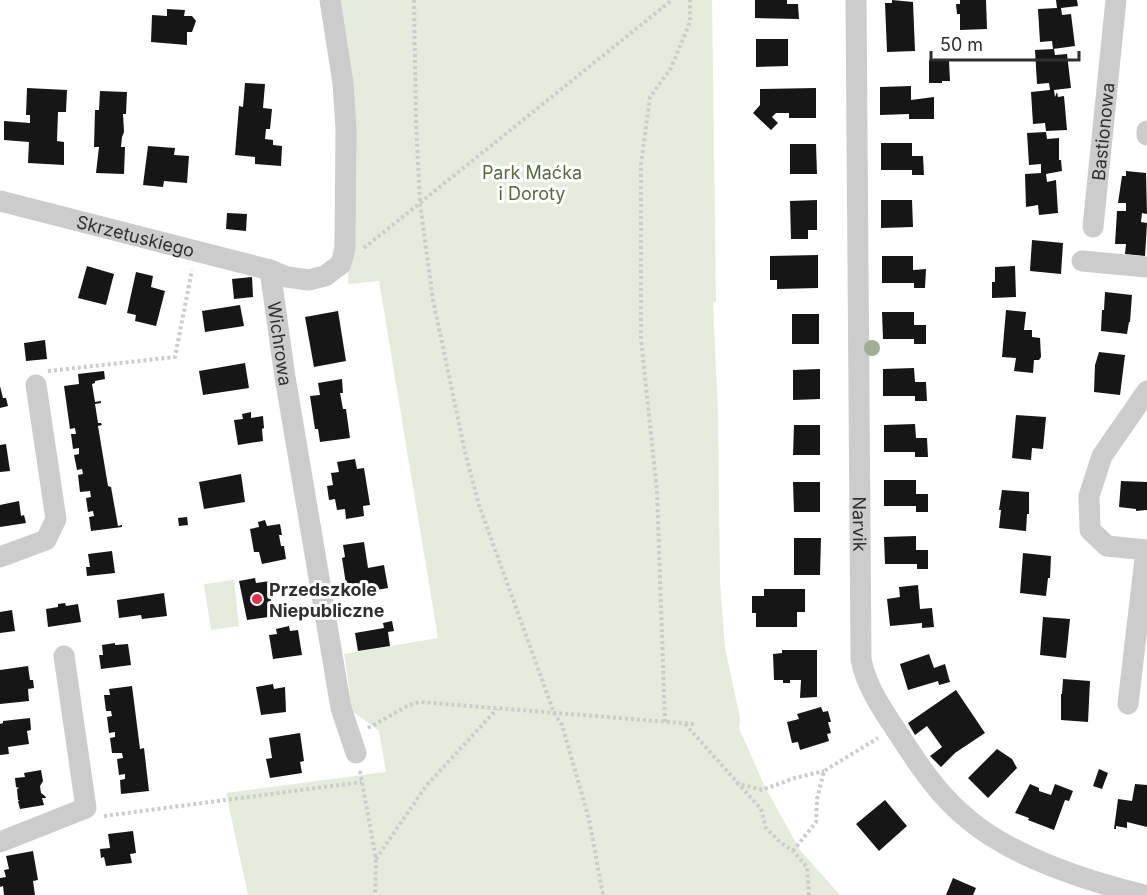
<svg xmlns="http://www.w3.org/2000/svg" width="1147" height="895" font-family="Inter,sans-serif">
  <style>
    .green { fill: #e6ecdc }
    .building { fill: #161616 }
    .lines { fill: none; stroke-linecap: round; stroke-linejoin: round }
    .path { stroke: #ccc; stroke-width: 4; stroke-dasharray: 3 3; stroke-linecap: butt }
    .minor { stroke: #ccc; stroke-width: 21 }
    .tree { fill: #a2ae93 }
    .poi-dot { fill: #e82e4b; stroke: #fff; stroke-width: 2 }
    .labels { text-anchor: middle; dominant-baseline: central; stroke-width: 6; stroke-linejoin: round; paint-order: stroke }
    .street-label { font-size: 18px; fill: #2f2f2f; stroke: #fff }
    .park-label { font-size: 18px; fill: #556b3b; stroke: #fff }
    .poi-label { font-size: 18px; font-weight: bold; fill: #2f2f2f; stroke: #fff; text-anchor: start }
  </style>
  <rect width="100%" height="100%" fill="#fff"/>
  <!-- green -->
  <g class="green">
    <polygon points="337,0 712,0 716,302 713,302 718,414 720,581 725,648 740,718 739,728 764,785 800,850 840,895 248,895 226,793 386,772 379,731 348,708 350,693 344,654 438,638 379,281 348,284 352,130"/>
    <polygon points="234,580 239,626 211,630 204,584"/>
  </g>
  <!-- building -->
  <g class="building">
    <polygon points="755,0 787,0 787,4 798,4 799,19 755,18"/>
    <polygon points="892,0 913,2 915,51 887,52 885,3 892,3"/>
    <polygon points="960,0 986,0 987,29 960,30 960,14 957,14 956,4 960,4"/>
    <polygon points="1056,0 1077,0 1078,6 1061,8 1062,15 1071,14 1075,46 1053,49 1052,41 1040,42 1038,9 1057,8"/>
    <polygon points="167,9 185,10 184,16 192,16 196,21 192,32 187,32 187,45 151,42 152,15 167,16"/>
    <polygon points="756,39 788,39 788,66 756,67"/>
    <polygon points="1054,49 1055,55 1067,54 1071,88 1054,90 1055,97 1057,92 1058,97 1064,96 1067,130 1046,131 1045,123 1033,124 1031,92 1050,90 1049,83 1037,84 1035,50"/>
    <polygon points="929,60 949,61 950,81 942,81 942,83 929,83"/>
    <polygon points="245,83 265,84 263,108 272,109 270,129 266,129 265,139 273,140 273,145 282,146 281,166 255,164 255,157 235,155 239,106 243,107"/>
    <polygon points="911,86 911,100 934,97 934,119 909,119 909,114 880,115 880,87"/>
    <polygon points="27,88 67,90 66,112 58,112 57,141 64,142 64,165 28,163 29,142 4,140 4,121 30,123 30,115 26,115"/>
    <polygon points="816,88 816,118 789,118 789,113 776,113 772,117 778,123 771,130 753,113 760,105 760,89"/>
    <polygon points="100,91 127,92 126,114 123,114 124,132 122,137 121,147 125,147 124,174 96,173 99,147 94,147 95,110 99,110"/>
    <polygon points="1046,132 1047,139 1059,138 1059,160 1061,160 1062,171 1046,174 1047,182 1056,180 1058,213 1039,215 1038,205 1026,207 1025,174 1041,173 1041,164 1029,165 1027,133"/>
    <polygon points="881,143 912,143 912,156 923,156 924,175 912,175 912,170 881,170"/>
    <polygon points="790,144 816,144 817,174 790,174"/>
    <polygon points="148,146 175,148 174,155 189,156 187,183 164,181 163,187 143,185"/>
    <polygon points="1126,171 1146,173 1147,214 1142,213 1141,222 1147,223 1145,256 1125,254 1126,244 1115,244 1117,211 1126,211 1126,203 1118,203 1122,176 1126,176"/>
    <polygon points="817,200 817,230 808,230 808,239 791,239 790,201"/>
    <polygon points="881,200 912,200 913,227 881,228"/>
    <polygon points="227,213 247,214 246,231 226,229"/>
    <polygon points="1032,240 1063,243 1061,274 1030,271"/>
    <polygon points="818,255 818,288 777,289 777,280 770,280 770,256"/>
    <polygon points="882,256 913,256 913,270 926,269 925,288 914,288 914,283 882,283"/>
    <polygon points="87,266 114,274 106,305 78,298"/>
    <polygon points="1015,266 1016,297 992,298 992,282 995,282 995,267"/>
    <polygon points="136,272 153,276 151,287 165,291 156,326 135,321 136,315 127,313"/>
    <polygon points="252,277 253,297 234,299 232,279"/>
    <polygon points="1105,292 1132,295 1130,322 1129,322 1127,334 1101,331 1102,310 1104,310"/>
    <polygon points="240,305 244,326 205,332 202,311"/>
    <polygon points="1006,310 1026,312 1024,330 1032,330 1032,337 1040,338 1041,357 1039,360 1034,360 1033,373 1014,371 1016,358 1002,357"/>
    <polygon points="338,311 346,361 314,367 305,317"/>
    <polygon points="882,312 914,312 914,325 926,325 926,344 914,344 914,339 883,339"/>
    <rect x="792" y="314" width="27" height="30"/>
    <polygon points="45,340 47,359 26,361 24,343"/>
    <polygon points="1099,352 1125,355 1120,395 1094,392 1095,365"/>
    <polygon points="245,363 249,388 203,395 199,371"/>
    <polygon points="914,368 915,382 926,382 927,401 915,401 915,396 883,396 883,369"/>
    <polygon points="820,369 820,399 793,400 793,370"/>
    <polygon points="104,371 105,379 95,381 95,383 92,384 95,402 101,401 101,403 95,404 98,423 101,423 102,425 98,426 108,486 111,487 118,526 122,525 122,527 91,531 89,517 94,516 93,511 88,512 86,498 91,497 90,491 80,492 78,475 83,474 82,469 77,470 74,455 79,454 79,448 73,449 71,434 76,434 75,428 70,429 64,386 79,384 78,374"/>
    <polygon points="342,379 343,393 340,393 343,409 346,409 350,438 320,442 318,429 315,429 310,396 320,395 318,383"/>
    <polygon points="0,386 3,398 6,398 8,406 0,408"/>
    <polygon points="251,412 251,418 263,416 264,428 262,429 263,441 238,445 234,420 243,419 242,414"/>
    <polygon points="1016,415 1046,417 1043,449 1032,448 1031,460 1012,458"/>
    <polygon points="915,424 916,438 927,438 928,457 915,457 915,452 884,452 884,425"/>
    <polygon points="794,425 820,425 820,455 793,455"/>
    <polygon points="6,444 10,471 0,472 0,445"/>
    <polygon points="355,459 357,469 364,468 370,505 363,506 364,516 346,519 345,509 337,510 335,499 329,500 327,486 333,485 331,473 339,472 337,462"/>
    <polygon points="241,474 245,502 204,509 199,482"/>
    <polygon points="884,480 916,480 916,494 928,494 928,512 916,512 916,506 884,506"/>
    <polygon points="1121,481 1147,482 1147,510 1136,511 1136,509 1119,507"/>
    <polygon points="793,482 820,482 820,512 794,512"/>
    <polygon points="1002,490 1029,492 1029,514 1027,514 1026,531 999,528 1001,510 999,510"/>
    <polygon points="19,501 21,516 24,515 26,523 0,527 0,505"/>
    <polygon points="187,517 188,525 179,526 178,518"/>
    <polygon points="265,520 267,526 280,524 282,535 279,535 281,546 284,546 286,559 262,564 259,552 254,552 250,529 259,527 258,522"/>
    <polygon points="916,536 916,550 928,550 928,569 917,569 917,564 885,564 884,537"/>
    <polygon points="794,538 821,538 820,575 794,575"/>
    <polygon points="364,542 368,568 384,565 388,588 376,590 375,587 347,591 342,558 345,557 343,545"/>
    <polygon points="112,551 115,573 87,576 86,567 90,567 88,554"/>
    <polygon points="1023,553 1051,556 1050,578 1048,578 1046,596 1020,593"/>
    <polygon points="255,578 256,583 270,581 271,604 274,604 276,616 247,620 239,581"/>
    <polygon points="918,585 920,609 932,608 934,627 922,628 922,623 890,626 887,599 900,597 899,587"/>
    <polygon points="764,589 805,589 805,612 797,612 797,627 756,627 756,613 752,613 752,596 764,596"/>
    <polygon points="164,593 167,616 142,619 141,615 119,618 117,600"/>
    <polygon points="65,603 66,606 78,604 81,622 48,627 46,609 58,607 58,604"/>
    <polygon points="12,610 15,631 0,633 0,612"/>
    <polygon points="1043,617 1070,619 1066,658 1040,655"/>
    <polygon points="392,621 394,631 388,632 390,646 358,651 355,633 384,628 383,623"/>
    <polygon points="289,626 290,631 298,630 302,655 273,659 269,635 277,634 276,629"/>
    <polygon points="115,643 115,645 128,644 131,665 101,669 99,655 103,655 102,645"/>
    <polygon points="782,650 817,650 817,697 800,698 801,680 790,680 790,683 783,683 783,680 774,680 773,654 782,653"/>
    <polygon points="929,654 934,668 945,664 950,682 939,685 938,681 908,690 900,664"/>
    <polygon points="28,666 30,680 33,680 34,688 28,689 29,701 0,704 0,670"/>
    <polygon points="1063,679 1090,681 1088,722 1061,720 1061,694 1062,694"/>
    <polygon points="273,684 274,689 285,687 286,712 261,715 256,687"/>
    <polygon points="132,686 140,749 144,748 149,791 121,794 120,780 125,779 125,774 119,775 117,759 123,758 122,753 112,753 110,738 115,737 115,732 109,733 107,717 112,716 111,711 106,711 104,695 110,695 109,689"/>
    <polygon points="956,690 985,733 955,753 941,767 930,756 942,747 927,726 915,735 908,723"/>
    <polygon points="821,707 823,712 828,711 831,722 828,722 831,733 827,734 829,741 800,750 798,742 792,743 787,722 799,719 797,714"/>
    <polygon points="30,718 31,730 27,731 29,744 8,747 9,754 0,755 0,724 3,723 3,721"/>
    <polygon points="300,733 304,761 300,762 302,773 270,778 266,759 272,758 269,738"/>
    <polygon points="997,749 1012,759 1017,768 988,798 968,778"/>
    <polygon points="1099,769 1108,773 1102,789 1093,786"/>
    <polygon points="41,770 43,781 40,786 41,793 45,796 46,798 42,798 44,805 20,809 18,801 20,800 18,800 17,789 19,788 16,787 15,778 25,777 24,773"/>
    <polygon points="1030,784 1039,788 1039,791 1051,795 1055,784 1073,791 1069,801 1065,800 1054,830 1028,820 1029,818 1015,813"/>
    <polygon points="1135,784 1147,785 1147,827 1127,822 1127,828 1116,826 1116,829 1114,829 1118,799 1132,801"/>
    <polygon points="885,800 907,826 879,851 856,824"/>
    <polygon points="133,831 136,853 130,854 132,863 106,866 104,857 101,858 100,849 110,848 108,834"/>
    <polygon points="33,851 38,880 33,881 35,895 4,895 3,886 0,887 0,878 6,877 4,870 9,869 6,856"/>
    <polygon points="953,878 976,888 973,895 946,895"/>
  </g>
  <g class="lines">
    <!-- path -->
    <g class="path">
      <polyline points="414,0 416,122 420,203 433,300 465,452 479,505 554,713 562,725 589,819 603,895"/>
      <polyline points="364,248 672,0"/>
      <polyline points="48,371 175,357 192,270"/>
      <polyline points="665,722 657,491 641,339 641,164 650,97 671,68 690,22 690,0"/>
      <polyline points="685,724 761,809 766,828 780,842 793,851 807,867 809,895"/>
      <polyline points="368,728 409,705 420,702 694,724"/>
      <polyline points="360,771 376,859 375,895"/>
      <polyline points="736,783 762,790 795,778 824,771"/>
      <polyline points="104,816 362,782"/>
      <polyline points="793,851 816,822 817,799 824,771 878,738"/>
      <polyline points="376,859 426,786 497,709"/>
    </g>
    <!-- minor -->
    <g class="minor">
      <path id="s1" d="M330,0L343,83L346,128L345,248L341,264L325,276L309,280L287,277L270,270L285,377L341,708L356,753"/>
      <path id="s2" d="M856,0L861,659C866,687 884,712 900,736C920,767 940,797 969,820C1013,857 1089,882 1145,895"/>
      <polyline points="1147,131 1147,135"/>
      <path id="s3" d="M0,201L270,270"/>
      <path id="s4" d="M1093,227L1116,0"/>
      <polyline points="1082,261 1147,267"/>
      <polyline points="1147,391 1102,456 1089,496 1090,530 1107,546 1147,550"/>
      <polyline points="0,557 46,540 56,519 36,385"/>
      <polyline points="1128,704 1146,550"/>
      <polyline points="0,842 86,808 64,656"/>
    </g>
  </g>
  <!-- trees -->
  <circle class="tree" cx="872" cy="348" r="8"/>
  <!-- markers -->
  <circle class="poi-dot" cx="257" cy="599" r="6"/>
  <g class="labels">
    <!-- street labels -->
    <g class="street-label">
      <text stroke="none"><textPath href="#s4" startOffset="96">Bastionowa</textPath></text>
      <text stroke="none"><textPath href="#s3" startOffset="140">Skrzetuskiego</textPath></text>
      <text stroke="none"><textPath href="#s1" startOffset="417">Wichrowa</textPath></text>
      <text stroke="none"><textPath href="#s2" startOffset="524">Narvik</textPath></text>
    </g>
    <!-- park labels -->
    <g class="park-label">
      <text x="532" y="172">Park Maćka<tspan x="532" dy="21">i Doroty</tspan></text>
    </g>
    <!-- poi labels -->
    <g class="poi-label">
      <text x="269" y="589">Przedszkole<tspan x="269" dy="21">Niepubliczne</tspan></text>
    </g>
  </g>
  <!-- scale -->
  <path d="M931 51v9h148v-9" fill="none" stroke="#2f2f2f" stroke-width="3"/>
  <text x="940" y="51" font-size="18" fill="#2f2f2f" stroke="#ffffff" stroke-width="4.5" paint-order="stroke">50 m</text>
</svg>
